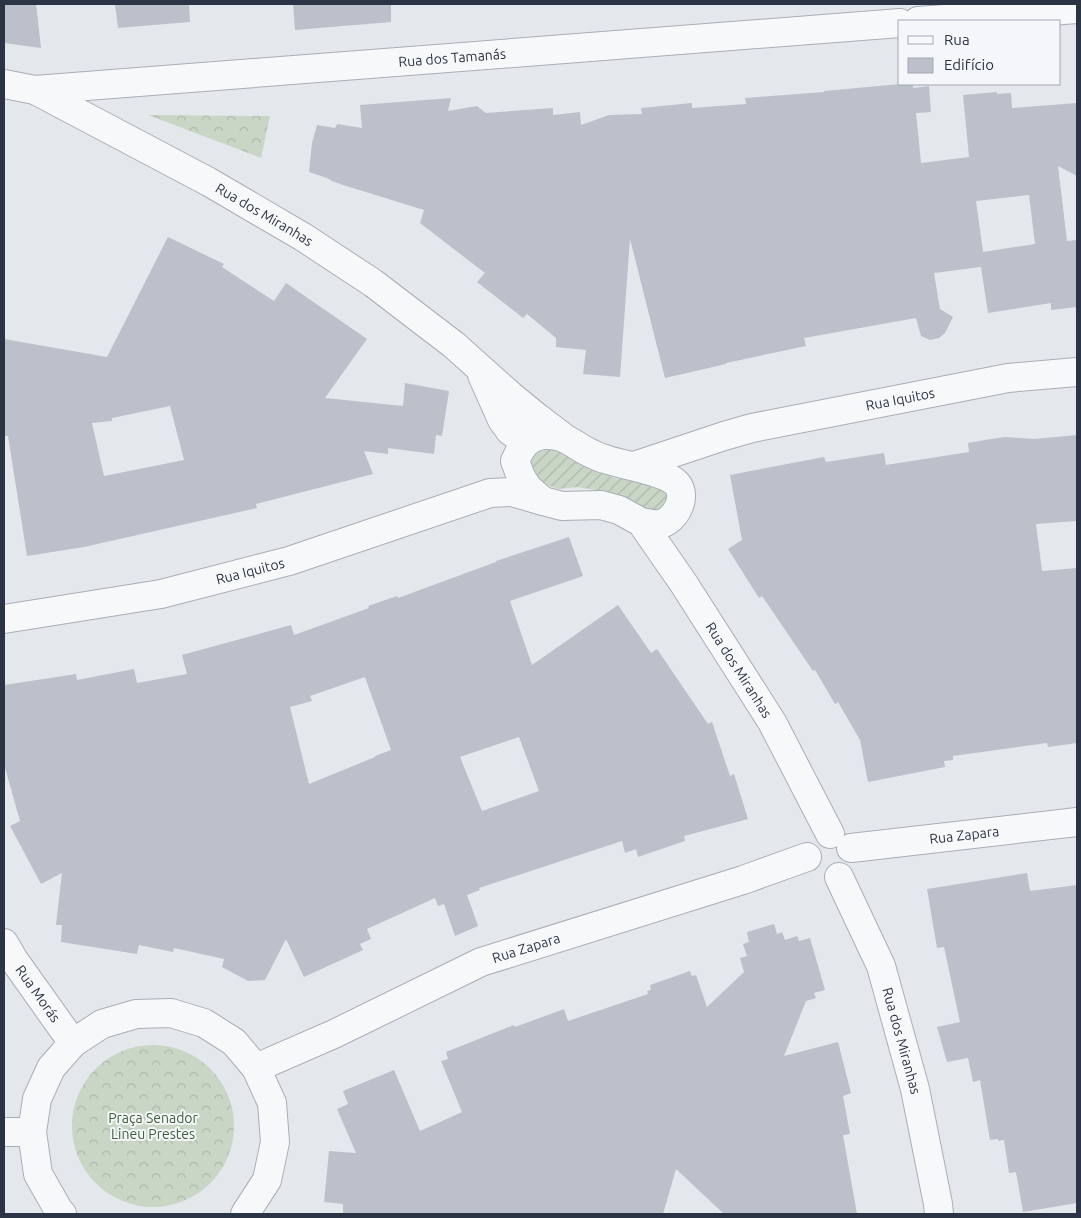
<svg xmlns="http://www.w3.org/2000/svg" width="1081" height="1218" font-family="Ubuntu,sans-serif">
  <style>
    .forest { fill: url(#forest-crowns) }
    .garden { fill: url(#garden-furrows) }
    .building { fill: #bbc0ca; fill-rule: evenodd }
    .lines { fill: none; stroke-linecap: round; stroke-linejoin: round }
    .minor-casing { stroke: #a9aeb7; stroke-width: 30 }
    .minor { stroke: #f7f8fa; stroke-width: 28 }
    .labels { text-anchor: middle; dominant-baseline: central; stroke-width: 4; stroke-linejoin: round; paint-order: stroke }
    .street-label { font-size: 14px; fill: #2b3445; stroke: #f4f6f9 }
    .park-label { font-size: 14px; fill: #3f6138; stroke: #f4f6f9 }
  </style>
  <defs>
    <pattern id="forest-crowns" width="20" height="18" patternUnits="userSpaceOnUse" patternTransform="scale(1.25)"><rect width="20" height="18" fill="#c9d6c5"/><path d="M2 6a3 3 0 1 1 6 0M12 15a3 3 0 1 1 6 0" fill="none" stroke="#adb8ab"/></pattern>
    <pattern id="garden-furrows" width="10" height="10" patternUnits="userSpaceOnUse" patternTransform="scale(1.25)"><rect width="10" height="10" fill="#c9d6c5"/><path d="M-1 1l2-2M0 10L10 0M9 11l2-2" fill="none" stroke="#adb8ab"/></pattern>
  </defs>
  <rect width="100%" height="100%" fill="#e4e7ec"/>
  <!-- forest -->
  <g class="forest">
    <polygon points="148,115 270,116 261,158"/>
    <circle cx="153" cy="1126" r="81"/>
  </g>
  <!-- garden -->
  <polygon class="garden" points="552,448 586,464 601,473 617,479 637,479 660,482 671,501 658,512 645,510 596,490 577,487 558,489 537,481 527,472 530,460 540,449"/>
  <!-- building -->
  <g class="building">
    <polygon points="4,4 36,4 41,48 4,43"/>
    <polygon points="115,4 189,4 190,22 118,28"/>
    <polygon points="293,4 391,4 391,22 295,30"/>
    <path d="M901,84H913V88L929,86L931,112L916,113L921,163L969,157L963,95L997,92V94L1011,93L1012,108L1077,103V176L1058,166L1067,241L1077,240V307L1051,310V303L988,313L981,267L934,273L940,309L953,317L945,333L939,338L930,340L921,336L916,318L804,338L806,346L726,363V364L665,378L630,239L620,377L583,374L586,350L556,347V338L527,314L523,318L477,282L485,273L420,223L424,210L343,185L332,181L327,178L309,172L312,143L317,125L335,128L337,124L362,128L360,105L451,98L448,111L477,106L486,113L553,108V115L580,112L581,125L609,115L642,114L641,108L692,103V108L746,104L745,98L824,92V91ZM1029,195L1035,244L983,252L976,201Z"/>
    <path d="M168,237L224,264L222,267L274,301L286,283L367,339L325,398L403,406L405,383L449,391L442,436L436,435L434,454L388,448V454L364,451L373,474L256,504L257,508L84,547L27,556L8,436H4V339L107,357ZM170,406L184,460L104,476L92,423L112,421V418Z"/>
    <polygon points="1077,435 1077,521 1036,524 1042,571 1077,568 1077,743 1048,747 1047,743 953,756 953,760 944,761 945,767 868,782 860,740 838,702 835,704 815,670 813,671 762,596 759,598 728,549 742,540 730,475 824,457 826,462 884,453 886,465 969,452 968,443 985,440 1005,437 1034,439"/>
    <path d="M569,537L583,576L510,601L532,665L618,605L651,653L657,649L708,724L712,722L730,776L734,774L748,819L684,836L685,841L638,857L636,849L625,853L622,841L479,888L480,890L467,895L478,926L455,936L444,904L438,906L435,898L367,929L371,939L360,944L363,950L304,977L286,939L265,980L248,981L222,967L224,959L174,948L173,952L139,945L137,954L61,942L62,925H56L62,873L41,884L10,826L20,821L4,764V685L76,674L77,680L134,669L137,683L187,674L182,655L291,625L294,635L369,608L368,606L397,596L398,598L496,562V561ZM365,677L391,750L375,756V757L309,784L290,707L312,701L310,696ZM519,737L539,791L482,811L460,757Z"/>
    <polygon points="1027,873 1030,891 1077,885 1077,1203 1023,1212 1016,1172 1009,1173 1004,1140 998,1141 998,1139 990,1140 980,1080 973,1082 968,1058 947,1062 937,1027 960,1022 944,947 937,948 927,889"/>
    <polygon points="774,924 777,934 782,932 785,940 797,936 799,941 810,938 825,990 814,993 816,998 806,1001 784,1056 838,1042 851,1093 843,1096 850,1134 843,1135 857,1214 724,1214 676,1169 663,1214 343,1214 343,1204 324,1202 329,1151 356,1153 337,1109 348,1104 343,1091 394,1070 420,1131 462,1112 441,1061 448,1059 446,1052 514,1025 515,1027 564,1009 568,1021 648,994 647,991 651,990 650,985 690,971 692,976 696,975 707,1007 744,972 740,958 747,956 743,944 749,942 747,932"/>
  </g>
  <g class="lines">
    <!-- minor casing -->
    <g class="minor-casing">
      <g id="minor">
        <polyline points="918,21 1077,9"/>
        <path id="s1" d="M4,84L35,90L900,23"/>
        <path id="s2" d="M35,90L209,182L303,237L373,283L454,345L511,396L538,418L563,437"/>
        <polyline points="482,375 502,420 510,431 526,442"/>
        <path id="s3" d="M634,466L724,436L752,428L1008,378L1077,372"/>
        <path id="s4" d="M641,522C647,523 654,525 660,524C675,521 688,497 677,484C666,471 621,465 605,459C600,458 595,455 590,453C573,445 566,434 545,435C528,436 521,447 515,461L521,477L528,488L543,501L562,506L601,505L619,510L641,522L684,584L772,722L830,834"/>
        <path id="s5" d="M4,619L161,594L289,561L490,493L512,492L543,501"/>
        <path id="s6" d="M851,848L1077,822"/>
        <path id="s7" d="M839,877L881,966L915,1089L938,1204L939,1214"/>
        <path id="s8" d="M4,943L14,960L73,1043"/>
        <path id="s9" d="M256,1068L334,1034L481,962L743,880L807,857"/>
        <polyline points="4,1132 32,1132"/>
        <polyline points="62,1214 59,1211 38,1174 32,1132 37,1099 51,1068 73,1043 102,1024 136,1014 171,1013 204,1023 234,1042 256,1068 272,1103 275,1142 267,1180 245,1214"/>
      </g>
    </g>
    <!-- minor -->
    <use href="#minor" class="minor"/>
  </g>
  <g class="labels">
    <!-- street labels -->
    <g class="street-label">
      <text stroke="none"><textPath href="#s1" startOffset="450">Rua dos Tamanás</textPath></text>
      <text stroke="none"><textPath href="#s2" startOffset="261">Rua dos Miranhas</textPath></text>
      <text stroke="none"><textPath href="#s3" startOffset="275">Rua Iquitos</textPath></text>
      <text stroke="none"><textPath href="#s5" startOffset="251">Rua Iquitos</textPath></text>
      <text stroke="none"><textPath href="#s4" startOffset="584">Rua dos Miranhas</textPath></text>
      <text stroke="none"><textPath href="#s6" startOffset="114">Rua Zapara</textPath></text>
      <text stroke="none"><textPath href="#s9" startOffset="296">Rua Zapara</textPath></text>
      <text stroke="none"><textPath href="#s8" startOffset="61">Rua Morás</textPath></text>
      <text stroke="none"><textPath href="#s7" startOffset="176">Rua dos Miranhas</textPath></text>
    </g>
    <!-- park labels -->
    <g class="park-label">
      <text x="153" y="1118">Praça Senador<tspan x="153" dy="16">Lineu Prestes</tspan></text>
    </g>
  </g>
  <!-- border -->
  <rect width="1081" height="1218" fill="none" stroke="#2b3445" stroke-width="10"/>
  <!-- legend -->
  <rect x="898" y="20" width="162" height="65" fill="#f4f6f9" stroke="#a4a8b1"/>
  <rect x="908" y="36" width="25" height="8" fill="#f7f8fa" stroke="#a4a8b1"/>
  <text x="944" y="45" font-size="15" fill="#2b3445">Rua</text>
  <rect x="908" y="58" width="25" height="15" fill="#bbc0ca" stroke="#a4a8b1"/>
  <text x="944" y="70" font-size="15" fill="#2b3445">Edifício</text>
</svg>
